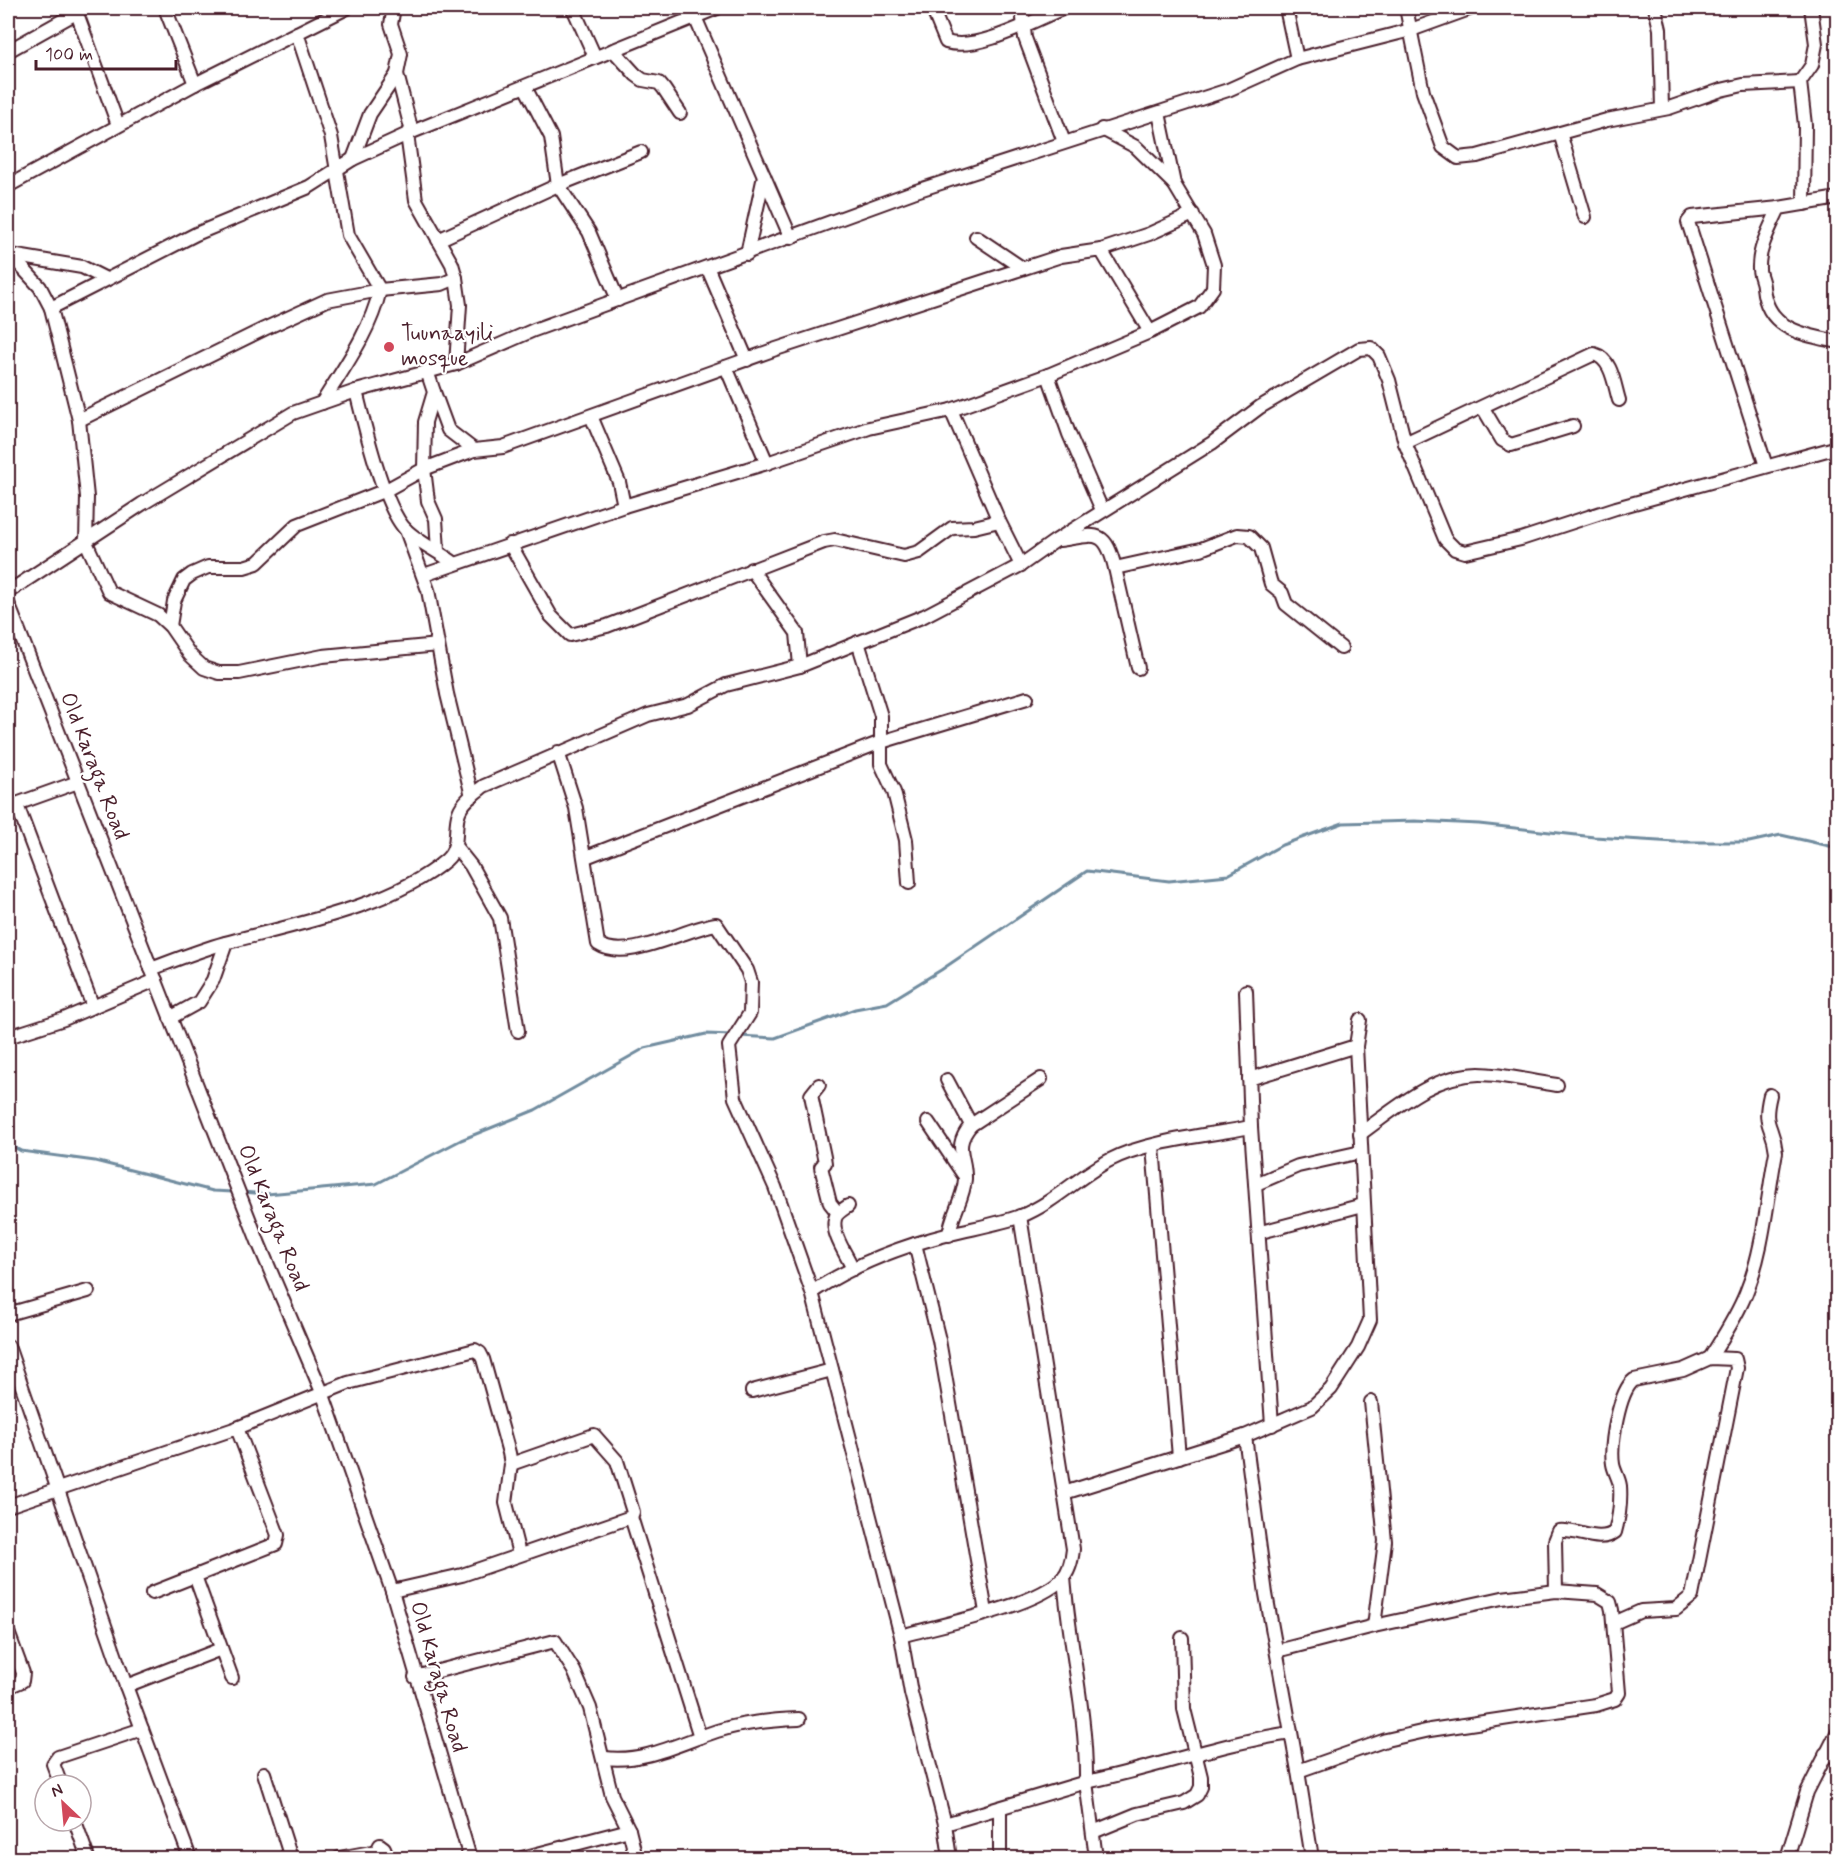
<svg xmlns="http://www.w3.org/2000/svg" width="1845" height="1866" font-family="Mynerve,sans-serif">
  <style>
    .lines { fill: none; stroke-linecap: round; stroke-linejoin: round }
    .stream { stroke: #718c9f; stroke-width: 3 }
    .minor-casing { stroke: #4a1f2b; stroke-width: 16 }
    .minor { stroke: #fff; stroke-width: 12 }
    .poi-dot { fill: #d1495b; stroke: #fff; stroke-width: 2 }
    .labels { text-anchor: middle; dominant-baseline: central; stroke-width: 4.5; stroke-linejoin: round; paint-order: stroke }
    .poi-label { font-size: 22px; fill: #4a1f2b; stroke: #fff; text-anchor: start }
    .street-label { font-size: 22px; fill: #4a1f2b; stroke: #fff }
  </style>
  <rect width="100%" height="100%" fill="#fff"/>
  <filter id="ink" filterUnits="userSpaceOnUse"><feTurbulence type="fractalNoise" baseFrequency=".0167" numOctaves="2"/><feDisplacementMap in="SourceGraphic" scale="12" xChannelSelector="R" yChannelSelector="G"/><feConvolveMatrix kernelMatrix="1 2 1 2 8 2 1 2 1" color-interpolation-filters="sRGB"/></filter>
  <g filter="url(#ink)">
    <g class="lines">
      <!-- stream -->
      <g class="stream">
        <polyline points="739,1036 775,1038 855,1009 887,1003 941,970 1087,871 1169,881 1228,875 1282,845 1343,823 1415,821 1479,824 1594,837 1675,842 1749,842 1781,835 1838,848"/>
        <polyline points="8,1144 21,1151 95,1161 213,1191 233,1192"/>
        <polyline points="243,1192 267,1194 376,1184 461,1140 535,1110 645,1048 706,1034 732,1035"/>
      </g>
      <!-- minor casing -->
      <g class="minor-casing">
        <g id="minor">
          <polyline points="75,8 118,125"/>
          <polyline points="165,8 195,84"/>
          <polyline points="394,8 391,24 401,54 397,74 412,132"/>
          <polyline points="573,8 595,57"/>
          <path d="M932,8L946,42C978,52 1034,20 1064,8"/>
          <polyline points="1022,8 1025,38 1064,142"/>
          <polyline points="1286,8 1297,59"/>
          <polyline points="1406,8 1423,92 1443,147 1458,158 1477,156 1607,120 1669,108 1721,90 1743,85 1800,82"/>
          <polyline points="1655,8 1660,29 1662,109"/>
          <polyline points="695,17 791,238"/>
          <path d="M297,33L331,136L348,235L380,290C370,332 345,366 322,403"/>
          <polyline points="613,50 636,75 643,80 659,83 664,89 680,113"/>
          <polyline points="8,51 76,13"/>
          <polyline points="525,87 551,137 558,185 589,232 618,300"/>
          <polyline points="1159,113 1174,184"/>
          <polyline points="1560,133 1585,217"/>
          <polyline points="407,134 416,200 452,264 456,278 460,305 456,364"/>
          <polyline points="353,159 370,114 397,74"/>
          <polyline points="8,186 195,84 347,8"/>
          <path d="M1838,198L1779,208C1771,226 1758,248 1759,269C1759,275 1763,281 1763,287C1767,330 1802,334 1838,342"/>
          <polyline points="1804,204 1805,125 1800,82 1812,65 1816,44 1811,8"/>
          <polyline points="976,237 1022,268"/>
          <polyline points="438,240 558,185 641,152"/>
          <polyline points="1101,250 1149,234 1193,214"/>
          <polyline points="8,252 40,287 51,308"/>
          <polyline points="747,254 764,176"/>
          <polyline points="11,255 82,267 106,279"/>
          <polyline points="708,269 747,360"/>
          <polyline points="726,367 767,463"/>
          <polyline points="427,371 434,392 425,422 424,469 428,501 436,519 438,551"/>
          <polyline points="1048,375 1069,434 1102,510"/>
          <path d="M356,391C364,423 384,510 407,531C420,543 439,552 454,563"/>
          <polyline points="434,392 448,430 474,450"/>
          <polyline points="1483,408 1502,440 1511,445 1573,426"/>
          <polyline points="951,410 999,521 1021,565"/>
          <polyline points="591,416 619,482 624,506"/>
          <polyline points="79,420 264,329 327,300 380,290 442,284 456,278"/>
          <path d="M1405,443L1594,354C1612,359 1614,384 1619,400"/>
          <polyline points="1766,466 1688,222 1692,217 1779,208"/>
          <polyline points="406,530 428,590 447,694 472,796"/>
          <path d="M1059,540C1095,535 1105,527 1115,568L1201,549L1237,535L1249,536L1261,548L1271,584L1282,593L1286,604L1341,648"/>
          <polyline points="510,544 551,616 570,635 607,626 824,542 835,540 904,556 919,552 952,528 974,527 999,521"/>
          <polyline points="1115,568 1138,668"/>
          <polyline points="751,569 797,633 800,666"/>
          <polyline points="424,575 624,506 767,463 869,428 951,410 1048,375 1150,332 1199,307 1213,288 1214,265 1204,234 1174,184 1136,147 1102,129"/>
          <polyline points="8,592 142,504 293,413 356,391 456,364 534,330 913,192 1228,90 1297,59 1411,30 1472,8"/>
          <polyline points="8,603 259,1244 322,1392 392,1591 470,1858"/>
          <polyline points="170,626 174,601 184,580 192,574 208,567 244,567 257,563 297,525 386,490 424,469 474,450 503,447 773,350 1061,256 1101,250 1150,332"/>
          <polyline points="858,642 881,716 881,764 894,792 906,840 909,883"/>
          <polyline points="438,645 323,656 239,673 219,673 204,668 190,655 170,626 158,615 109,592 86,542 87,497 79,420 51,308 196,234 309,187 353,159 412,132 717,8"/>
          <path d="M558,752L576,808L598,944C627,963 683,929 716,924L747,970L751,982L750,1013L729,1046L735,1098L775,1187L812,1292"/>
          <polyline points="17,805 93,1007"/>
          <polyline points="8,807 78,782"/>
          <polyline points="455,846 471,866 500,918 518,1031"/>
          <polyline points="586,857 881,742 1027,698"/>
          <path d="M151,969C175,960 200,950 225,943C293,925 393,906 446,860C461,847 453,828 459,812C463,801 475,793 484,786L648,715L688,705L726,685L800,666L924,616L1021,565L1055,541L1212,443L1260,407L1359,349L1371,348L1379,356L1389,380L1405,443L1445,539L1455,549L1465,552L1521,539L1616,508L1838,447"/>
          <polyline points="1246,991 1251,1127 1272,1425"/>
          <polyline points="170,1018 199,1002 213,980 226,943"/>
          <polyline points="8,1037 64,1019 156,980"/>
          <polyline points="1249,1079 1356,1046"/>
          <path d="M947,1080L971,1125C952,1148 966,1155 965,1179C964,1198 951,1215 949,1235"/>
          <polyline points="819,1085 811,1095 824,1157 825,1163 821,1167 830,1203 838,1213"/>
          <polyline points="928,1122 963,1174"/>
          <polyline points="971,1125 1041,1079"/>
          <path d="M1360,1134C1396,1108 1432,1075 1479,1074C1504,1074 1532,1082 1557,1085"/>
          <polyline points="1153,1147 1179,1457"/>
          <polyline points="1256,1184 1298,1166 1361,1152"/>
          <path d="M848,1206C844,1209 836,1213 835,1219C831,1234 847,1255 853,1269"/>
          <polyline points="1261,1232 1363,1205"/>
          <polyline points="915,1244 939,1340 986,1612"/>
          <polyline points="8,1314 88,1291"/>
          <polyline points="8,1346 126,1686 190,1858"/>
          <path d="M1710,1358C1723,1337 1737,1316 1746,1293C1764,1249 1767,1198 1776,1152C1773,1123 1762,1128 1770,1095"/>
          <polyline points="752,1391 832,1370"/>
          <polyline points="1371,1402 1385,1541 1374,1626"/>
          <polyline points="1245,1436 1266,1594 1298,1771"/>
          <polyline points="1064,1493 1245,1436 1312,1407 1331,1389 1358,1347 1370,1320 1356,1046 1360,1020"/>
          <polyline points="8,1506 237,1428 348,1383 475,1350 480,1353 483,1359 509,1453 511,1464 506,1503 519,1554"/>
          <polyline points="631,1517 700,1737"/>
          <polyline points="195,1576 232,1678"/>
          <path d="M1064,1577C1069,1646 1087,1713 1086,1782C1155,1768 1221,1743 1291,1733"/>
          <polyline points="392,1591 462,1575 631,1517 633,1512 617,1461 594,1435 511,1464"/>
          <path d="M1556,1591L1555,1541L1559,1531C1577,1529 1599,1544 1615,1532C1619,1518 1621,1501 1620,1486C1619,1478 1614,1471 1613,1464C1610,1445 1619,1391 1634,1380L1683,1370L1710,1358L1735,1359L1737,1368L1692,1596L1676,1609L1641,1611L1614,1623"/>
          <polyline points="152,1593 276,1544 278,1535 237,1428"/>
          <polyline points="8,1632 23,1673 22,1681 8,1687"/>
          <path d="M901,1636C942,1624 1035,1607 1062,1579C1070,1571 1072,1560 1073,1549L1020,1216"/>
          <polyline points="1277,1651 1374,1626 1502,1598 1556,1591 1597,1594 1610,1602 1612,1610 1619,1693 1615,1699 1596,1705 1430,1730 1386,1740 1298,1771 1312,1858"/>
          <polyline points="415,1677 555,1641 574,1671 590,1708 612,1796 629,1830 636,1858"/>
          <polyline points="126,1686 221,1649"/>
          <polyline points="1825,1754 1838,1757"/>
          <path d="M605,1758C644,1763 680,1743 717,1731C743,1723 771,1720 799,1719"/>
          <polyline points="264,1773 291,1858"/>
          <polyline points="61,1785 53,1764 58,1757 142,1729"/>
          <polyline points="1000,1808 1000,1858"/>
          <polyline points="75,1821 88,1858"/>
          <polyline points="945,1824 1086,1782 1096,1858"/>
          <polyline points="1093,1832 1137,1814 1184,1803 1197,1795 1201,1787 1201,1777 1184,1709 1182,1638"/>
          <polyline points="339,1858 377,1851 380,1845 384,1848 388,1858"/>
          <polyline points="522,1858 629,1830"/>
          <path d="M950,1858L945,1824L911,1693L901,1636L812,1292C854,1264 902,1246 950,1234C974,1228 998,1224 1021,1216C1054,1203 1079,1176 1110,1160C1146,1141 1210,1135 1251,1127"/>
          <polyline points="1787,1858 1807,1792 1838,1731"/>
        </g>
      </g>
      <!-- minor -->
      <use href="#minor" class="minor"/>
    </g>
  </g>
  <!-- markers -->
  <circle class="poi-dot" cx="389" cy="347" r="6"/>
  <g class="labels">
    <!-- poi labels -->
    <g class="poi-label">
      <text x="401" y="334">Tuunaayili<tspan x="401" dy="25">mosque</tspan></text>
    </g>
    <!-- street labels -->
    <g class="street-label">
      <text transform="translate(94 766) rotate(69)">Old Karaga Road</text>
      <text transform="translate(273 1218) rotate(68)">Old Karaga Road</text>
      <text transform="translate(438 1677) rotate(74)">Old Karaga Road</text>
    </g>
  </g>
  <!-- margin -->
  <rect width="1845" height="1866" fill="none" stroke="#fff" stroke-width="30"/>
  <rect x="15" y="15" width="1815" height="1836" fill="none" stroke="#4a1f2b" stroke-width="2" filter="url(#ink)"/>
  <!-- north arrow -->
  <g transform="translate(63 1803) rotate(334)"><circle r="28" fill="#ffffff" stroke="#b7a5aa" stroke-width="1.5"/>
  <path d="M0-4.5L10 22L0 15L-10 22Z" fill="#d1495b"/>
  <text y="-9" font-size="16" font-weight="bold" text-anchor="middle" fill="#4a1f2b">N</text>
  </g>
  <!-- scale -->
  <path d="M36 60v9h140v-9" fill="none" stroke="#4a1f2b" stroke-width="3"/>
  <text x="45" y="60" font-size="18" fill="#4a1f2b" stroke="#ffffff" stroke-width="4.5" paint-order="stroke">100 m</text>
</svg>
